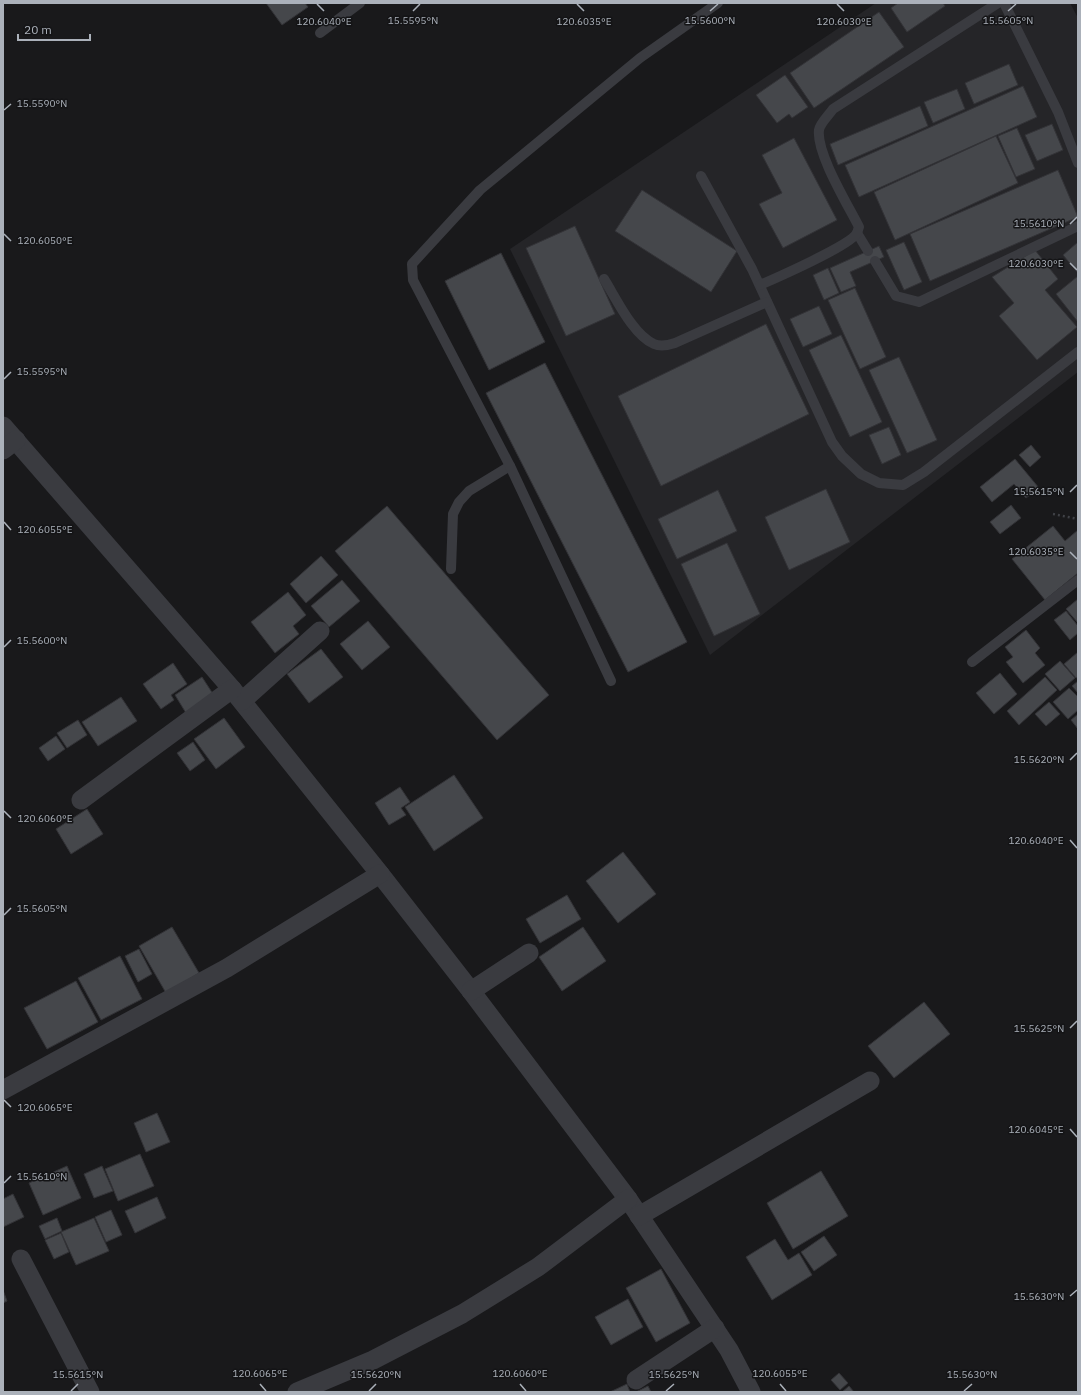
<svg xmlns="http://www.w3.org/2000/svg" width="1081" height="1395" font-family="'IBM Plex Sans',sans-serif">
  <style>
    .built { fill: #252528 }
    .building { fill: #45474b; stroke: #333337 }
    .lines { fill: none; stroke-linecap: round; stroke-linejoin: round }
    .path { stroke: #404247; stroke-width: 2.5; stroke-dasharray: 2 3; stroke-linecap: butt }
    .service { stroke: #3a3b40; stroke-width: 10 }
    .minor { stroke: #3a3b40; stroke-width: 19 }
    .ticks { fill: none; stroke: #abb1ba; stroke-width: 1.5 }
    .ticks-label { font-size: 10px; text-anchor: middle; fill: #abb1ba; stroke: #141416; stroke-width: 3; stroke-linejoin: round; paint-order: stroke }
  </style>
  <rect width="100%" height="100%" fill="#19191b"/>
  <!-- built -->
  <polygon class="built" points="876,3 1070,3 1078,18 1078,372 710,655 510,249"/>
  <!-- building -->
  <g class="building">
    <polygon points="266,3 305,3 308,7 282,25"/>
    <polygon points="898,3 943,3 945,6 907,32 891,8"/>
    <polygon points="879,12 904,47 814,108 790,73"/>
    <polygon points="1009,64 1018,85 974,104 965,83"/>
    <polygon points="785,75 808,107 792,118 789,114 777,123 756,95"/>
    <polygon points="1023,86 1037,117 859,197 845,165"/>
    <polygon points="957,89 965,109 933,123 924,102"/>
    <polygon points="920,106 928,126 838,165 830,144"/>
    <polygon points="1052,124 1063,150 1037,161 1025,135"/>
    <polygon points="1017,128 1035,169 1016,177 998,136"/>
    <polygon points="996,136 1018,183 895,240 874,192"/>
    <polygon points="794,138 837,220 783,248 759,204 782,193 762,155"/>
    <polygon points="1058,170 1078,217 930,281 910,234"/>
    <polygon points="642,190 737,251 711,292 615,231"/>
    <polygon points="575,226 615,314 566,336 526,248"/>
    <polygon points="904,242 922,282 904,290 886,250"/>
    <polygon points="1078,242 1078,273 1063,255"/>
    <polygon points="879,246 884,257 850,272 856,286 841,292 830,268"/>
    <polygon points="1035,250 1058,279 1045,290 1077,327 1037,360 999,316 1014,303 992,277"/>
    <polygon points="501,253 545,342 489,370 445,281"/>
    <polygon points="828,268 839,293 824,300 813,275"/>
    <polygon points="1078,276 1078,322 1056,294"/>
    <polygon points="855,288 886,357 860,369 828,300"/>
    <polygon points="819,306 832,334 803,347 790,319"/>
    <polygon points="766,324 809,414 661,486 618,396"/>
    <polygon points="841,335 882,422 850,437 809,350"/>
    <polygon points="899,357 937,440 907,453 869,370"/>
    <polygon points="545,363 687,642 628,672 486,393"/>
    <polygon points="889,427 901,455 882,464 869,435"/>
    <polygon points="1031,445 1041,457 1030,467 1019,455"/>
    <polygon points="1015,459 1039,488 1026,498 1014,484 992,502 980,487"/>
    <polygon points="826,489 850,542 789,570 765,517"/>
    <polygon points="718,490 737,531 677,559 658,519"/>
    <polygon points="1011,505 1021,518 1000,534 990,522"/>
    <polygon points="387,506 549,695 497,740 335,551"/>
    <polygon points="1053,526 1065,541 1078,530 1078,573 1045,600 1012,559"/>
    <polygon points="727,543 760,614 714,636 681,564"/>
    <polygon points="321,556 338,575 306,603 290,584"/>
    <polygon points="342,580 360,601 329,627 311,606"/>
    <polygon points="288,592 306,615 293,626 299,634 275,653 251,622"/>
    <polygon points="1078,599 1078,623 1066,609"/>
    <polygon points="1066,611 1078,626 1078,633 1070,640 1054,620"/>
    <polygon points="368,621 390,647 362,670 340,644"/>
    <polygon points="1026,630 1040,648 1035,653 1045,665 1023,683 1006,662 1013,657 1005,647"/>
    <polygon points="321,649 343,677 309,703 287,674"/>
    <polygon points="1078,652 1078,677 1076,678 1064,664"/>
    <polygon points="1060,661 1075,678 1060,691 1045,674"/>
    <polygon points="173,663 187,684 171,695 174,700 161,709 143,684"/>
    <polygon points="1000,673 1017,694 994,714 976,693"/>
    <polygon points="202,677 213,694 186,713 175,695"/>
    <polygon points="1045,677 1057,690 1019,725 1007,711"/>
    <polygon points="1078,681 1078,693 1072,686"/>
    <polygon points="1069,688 1078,697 1078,710 1068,719 1053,702"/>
    <polygon points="121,697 137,721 98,746 82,722"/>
    <polygon points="1049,702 1060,714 1046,726 1035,714"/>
    <polygon points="1078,714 1078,729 1071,720"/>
    <polygon points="224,718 245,747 216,769 194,739"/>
    <polygon points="78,720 87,735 67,748 57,733"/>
    <polygon points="56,736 65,749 48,761 39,748"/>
    <polygon points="193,742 205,760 190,771 177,753"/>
    <polygon points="454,775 483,818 434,851 405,807"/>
    <polygon points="400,787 410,802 401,808 406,815 389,825 375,803"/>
    <polygon points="87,809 103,834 71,854 56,829"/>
    <polygon points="623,852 656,894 618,923 586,881"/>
    <polygon points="567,895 581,919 540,943 526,919"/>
    <polygon points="172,927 199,973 166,993 139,946"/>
    <polygon points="583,927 606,961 562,991 539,957"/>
    <polygon points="139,949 152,974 138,982 125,956"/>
    <polygon points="120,956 142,999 101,1020 78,978"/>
    <polygon points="76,981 98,1022 47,1049 24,1008"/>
    <polygon points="924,1002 950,1034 894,1078 868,1046"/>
    <polygon points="157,1113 170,1142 146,1152 134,1123"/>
    <polygon points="140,1154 154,1186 118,1201 105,1169"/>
    <polygon points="67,1166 81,1198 43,1215 29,1183"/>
    <polygon points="102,1166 113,1191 94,1198 84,1174"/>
    <polygon points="821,1171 848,1216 793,1249 767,1203"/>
    <polygon points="13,1194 24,1217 3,1227 3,1199"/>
    <polygon points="157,1197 166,1218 135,1233 125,1211"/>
    <polygon points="111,1210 122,1235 106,1242 95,1217"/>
    <polygon points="57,1218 62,1231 45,1239 39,1226"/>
    <polygon points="94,1218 109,1251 76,1265 61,1232"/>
    <polygon points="61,1233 69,1252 54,1259 45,1240"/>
    <polygon points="824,1236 837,1255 814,1271 801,1252"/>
    <polygon points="775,1239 788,1260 799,1253 812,1275 772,1300 746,1257"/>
    <polygon points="661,1269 690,1323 656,1342 626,1288"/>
    <polygon points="3,1290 7,1301 3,1303"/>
    <polygon points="628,1299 643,1327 611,1345 595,1317"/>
    <polygon points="839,1373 848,1383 840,1390 831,1380"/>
    <polygon points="627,1384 630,1392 610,1392"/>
    <polygon points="648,1386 651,1392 636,1392"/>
    <polygon points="849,1386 854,1392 842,1392"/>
  </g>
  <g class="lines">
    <!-- path -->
    <polyline class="path" points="1053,514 1078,519"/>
    <!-- service -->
    <g class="service">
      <polyline points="1004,3 1058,112 1078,163"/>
      <polyline points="320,33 360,3"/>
      <polyline points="701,176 752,269 832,442 842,456 861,474 879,483 903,485 924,472 1078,352"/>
      <polyline points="857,233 868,251"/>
      <polyline points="875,261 896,296 919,302 1078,226"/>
      <path d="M604,279C616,298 633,335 654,344C661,347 669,345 675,343L767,302"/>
      <path d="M760,285C776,278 851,245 857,233C858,231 858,229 859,227C848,205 816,153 819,130C820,123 829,115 833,109L998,3"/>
      <polyline points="451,569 453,514 459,502 469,491 510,466"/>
      <polyline points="972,662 1078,580"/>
      <polyline points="611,681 510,466 413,280 412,264 480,190 640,58 718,3"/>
    </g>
    <!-- minor -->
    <g class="minor">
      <polyline points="3,426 232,689 380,874 471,991 628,1199 729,1350 751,1392"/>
      <polyline points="3,450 16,440"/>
      <polyline points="242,701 320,631"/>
      <polyline points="81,800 232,689"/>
      <polyline points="471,991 529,953"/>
      <polyline points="3,1090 227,968 380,874"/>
      <polyline points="639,1216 870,1081"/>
      <polyline points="21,1259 90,1392"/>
      <polyline points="636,1380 715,1328"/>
      <polyline points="297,1392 373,1360 462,1314 538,1267 628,1199"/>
    </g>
  </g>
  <!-- ticks -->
  <path class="ticks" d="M317,4L324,11M577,4L584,11M837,4L844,11M413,11L420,4M710,11L718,4M1008,11L1016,4M4,110L11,104M1070,224L1077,217M4,234L11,241M1070,263L1077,270M4,379L11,372M1070,492L1077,485M4,522L11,530M1070,552L1077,559M4,647L11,640M1070,760L1077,753M4,811L11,818M1070,840L1077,848M4,915L11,908M1070,1028L1077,1021M4,1100L11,1107M1070,1129L1077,1137M4,1183L11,1176M1070,1296L1077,1290M260,1384L266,1391M520,1384L526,1391M780,1384L786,1391M71,1391L78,1384M369,1391L376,1384M666,1391L674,1384M964,1391L972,1384"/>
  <g class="ticks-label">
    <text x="413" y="24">15.5595°N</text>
    <text x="710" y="24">15.5600°N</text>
    <text x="1008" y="24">15.5605°N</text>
    <text x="324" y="25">120.6040°E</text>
    <text x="584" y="25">120.6035°E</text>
    <text x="844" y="25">120.6030°E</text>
    <text x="42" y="107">15.5590°N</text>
    <text x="1039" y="227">15.5610°N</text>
    <text x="45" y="244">120.6050°E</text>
    <text x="1036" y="267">120.6030°E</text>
    <text x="42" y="375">15.5595°N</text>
    <text x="1039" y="495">15.5615°N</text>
    <text x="45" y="533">120.6055°E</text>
    <text x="1036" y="555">120.6035°E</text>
    <text x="42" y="644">15.5600°N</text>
    <text x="1039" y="763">15.5620°N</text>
    <text x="45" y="822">120.6060°E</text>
    <text x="1036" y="844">120.6040°E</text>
    <text x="42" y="912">15.5605°N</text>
    <text x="1039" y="1032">15.5625°N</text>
    <text x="45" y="1111">120.6065°E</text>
    <text x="1036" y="1133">120.6045°E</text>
    <text x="42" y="1180">15.5610°N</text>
    <text x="1039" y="1300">15.5630°N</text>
    <text x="260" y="1377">120.6065°E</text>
    <text x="520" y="1377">120.6060°E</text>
    <text x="780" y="1377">120.6055°E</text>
    <text x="78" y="1378">15.5615°N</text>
    <text x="376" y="1378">15.5620°N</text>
    <text x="674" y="1378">15.5625°N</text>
    <text x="972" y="1378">15.5630°N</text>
  </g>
  <!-- border -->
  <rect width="1081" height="1395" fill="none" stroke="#abb1ba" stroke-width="8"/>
  <!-- scale -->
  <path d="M18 34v6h72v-6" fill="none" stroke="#abb1ba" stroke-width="2"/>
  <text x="24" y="34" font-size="12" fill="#abb1ba" stroke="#141416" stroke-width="3" paint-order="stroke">20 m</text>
</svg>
